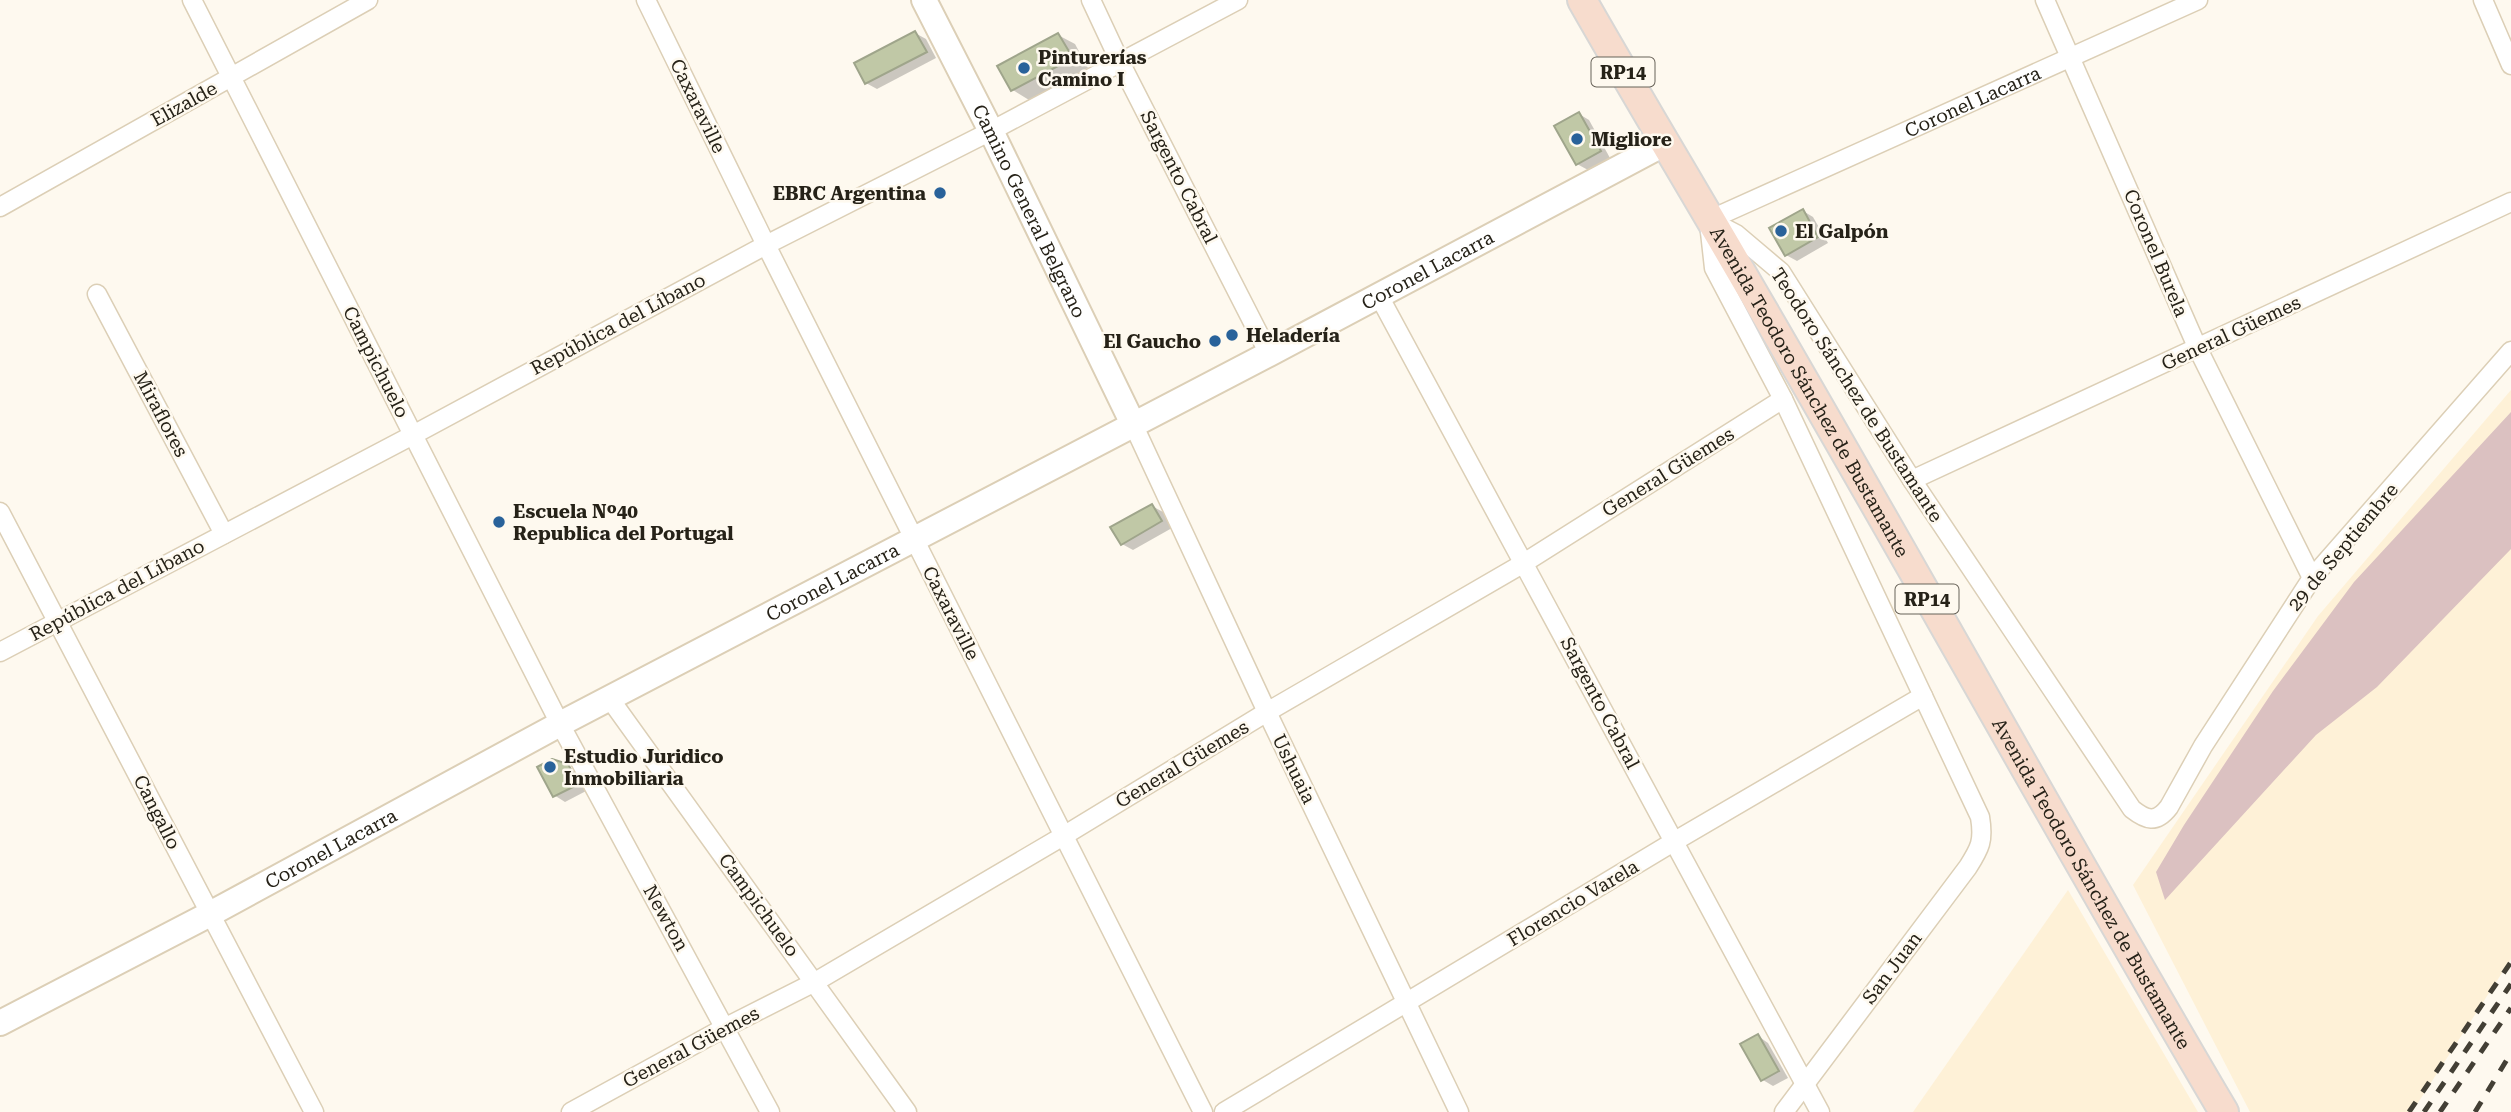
<svg xmlns="http://www.w3.org/2000/svg" width="2511" height="1112" font-family="'Roboto Serif',serif">
  <style>
    .built { fill: #fef1d7 }
    .green { fill: #dbc1c1 }
    .shadow { fill: #0003 }
    .building { fill: #c0c8a6; stroke: #9fa58b; stroke-width: 2 }
    .lines { fill: none; stroke-linecap: round; stroke-linejoin: round }
    .street-casing { stroke: #dccfb6; stroke-width: 21 }
    .secondary-casing { stroke: #dccfb6; stroke-width: 28 }
    .primary-casing { stroke: #d8d7d5; stroke-width: 32 }
    .street { stroke: #fff; stroke-width: 18 }
    .secondary { stroke: #fff; stroke-width: 24 }
    .primary { stroke: #f7dccd; stroke-width: 28 }
    .rail { stroke: #433f35; stroke-width: 5; stroke-dasharray: 12 12; stroke-linecap: butt }
    .poi-dot { fill: #29629a; stroke: #fef9ef; stroke-width: 2.5 }
    .labels { text-anchor: middle; dominant-baseline: central; stroke-width: 5; stroke-linejoin: round; paint-order: stroke }
    .shield { fill: #fef9ef; stroke: #676258; stroke-width: 2 }
    .shield-label { font-size: 18px; font-weight: bold; fill: #262218 }
    .poi-label { font-size: 19px; font-weight: bold; fill: #262218; stroke: #fef9ef; text-anchor: start }
    .street-label { font-size: 19px; fill: #262218; stroke: #fef9ef }
  </style>
  <rect width="100%" height="100%" fill="#fef9ef"/>
  <!-- built -->
  <g class="built">
    <polygon points="2511,390 2511,959 2412,1112 2250,1112 2133,885 2318,616"/>
    <polygon points="2068,890 2198,1112 1913,1112"/>
  </g>
  <!-- green -->
  <polygon class="green" points="2511,412 2511,549 2377,687 2316,735 2165,900 2156,872 2184,825 2273,691 2354,582"/>
  <!-- shadow -->
  <g class="shadow">
    <polygon points="915,33 926,39 936,58 877,89 866,83"/>
    <polygon points="1058,35 1075,44 1088,68 1029,100 1013,90"/>
    <polygon points="1579,114 1589,120 1610,158 1588,170 1577,164"/>
    <polygon points="1803,211 1813,217 1828,243 1797,261 1786,255"/>
    <polygon points="1152,506 1163,512 1172,528 1133,550 1122,544"/>
    <polygon points="567,766 578,772 588,790 565,802 554,795"/>
    <polygon points="1758,1036 1768,1043 1788,1078 1773,1086 1763,1080"/>
  </g>
  <!-- building -->
  <g class="building">
    <polygon points="915,31 927,52 865,84 854,63"/>
    <polygon points="1058,33 1073,58 1011,91 997,66"/>
    <polygon points="1579,112 1601,151 1576,165 1554,126"/>
    <polygon points="1803,209 1818,237 1785,256 1769,228"/>
    <polygon points="1152,504 1162,521 1121,545 1110,527"/>
    <polygon points="552,759 568,764 579,784 553,797 537,767"/>
    <polygon points="1758,1034 1779,1071 1761,1081 1740,1044"/>
  </g>
  <g class="lines">
    <!-- street casing -->
    <g class="street-casing">
      <g id="street">
        <polyline points="192,0 560,724 770,1112"/>
        <polyline points="646,0 766,245 1203,1112"/>
        <polyline points="1091,0 1120,62 1269,354"/>
        <polyline points="2045,0 2198,349 2312,578"/>
        <polyline points="2483,0 2511,65"/>
        <polyline points="0,207 368,0"/>
        <path id="s1" d="M1709,220L2198,0"/>
        <path d="M1713,222L1736,234L1781,272L1912,480L2132,809C2146,820 2156,824 2169,807L2203,746L2312,578L2511,351"/>
        <path d="M1709,223L1714,268L1783,399L1980,817C1984,841 1980,848 1968,867L1784,1112"/>
        <polyline points="97,294 224,534"/>
        <polyline points="1379,296 1820,1112"/>
        <polyline points="1133,424 1267,712 1459,1112"/>
        <polyline points="1912,480 2511,202"/>
        <polyline points="0,512 314,1112"/>
        <polyline points="0,652 413,435 766,245 991,131 1238,0"/>
        <polyline points="610,699 907,1112"/>
        <polyline points="571,1112 726,1027 815,982 1065,835 1267,712 1524,563 1783,399"/>
        <polyline points="1224,1112 1675,841 1923,696"/>
      </g>
    </g>
    <!-- secondary casing -->
    <g class="secondary-casing">
      <g id="secondary">
        <path id="s2" d="M924,0L991,131L1133,424"/>
        <path id="s3" d="M0,1023L210,914L560,724L1269,354L1664,144"/>
      </g>
    </g>
    <!-- primary casing -->
    <g class="primary-casing">
      <g id="primary">
        <path id="s4" d="M1582,0C1636,95 1693,189 1748,284C1909,559 2062,838 2224,1112"/>
      </g>
    </g>
    <!-- street -->
    <use href="#street" class="street"/>
    <!-- secondary -->
    <use href="#secondary" class="secondary"/>
    <!-- primary -->
    <use href="#primary" class="primary"/>
    <!-- rail -->
    <g class="rail">
      <polyline points="2409,1112 2511,962"/>
      <polyline points="2424,1112 2511,984"/>
      <polyline points="2440,1112 2511,1008"/>
      <polyline points="2475,1112 2511,1053"/>
    </g>
  </g>
  <!-- markers -->
  <g class="poi-dot">
    <circle cx="1024" cy="68" r="7"/>
    <circle cx="1577" cy="139" r="7"/>
    <circle cx="940" cy="193" r="7"/>
    <circle cx="1781" cy="231" r="7"/>
    <circle cx="1232" cy="335" r="7"/>
    <circle cx="1215" cy="341" r="7"/>
    <circle cx="499" cy="522" r="7"/>
    <circle cx="550" cy="767" r="7"/>
  </g>
  <g class="labels">
    <!-- shield labels -->
    <g class="shield">
      <rect x="1591.5" y="57.5" width="63" height="29" rx="5"/>
      <rect x="1895.5" y="584.5" width="63" height="29" rx="5"/>
    </g>
    <g class="shield-label">
      <text x="1623" y="72">RP14</text>
      <text x="1927" y="599">RP14</text>
    </g>
    <!-- poi labels -->
    <g class="poi-label">
      <text x="1038" y="57">Pinturerías<tspan x="1038" dy="22">Camino I</tspan></text>
      <text x="1591" y="139">Migliore</text>
      <text x="926" y="193" text-anchor="end">EBRC Argentina</text>
      <text x="1795" y="231">El Galpón</text>
      <text x="1246" y="335">Heladería</text>
      <text x="1201" y="341" text-anchor="end">El Gaucho</text>
      <text x="513" y="511">Escuela Nº40<tspan x="513" dy="22">Republica del Portugal</tspan></text>
      <text x="564" y="756">Estudio Juridico<tspan x="564" dy="22">Inmobiliaria</tspan></text>
    </g>
    <!-- street labels -->
    <g class="street-label">
      <text stroke="none"><textPath href="#s1" startOffset="289">Coronel Lacarra</textPath></text>
      <text transform="translate(184 104) rotate(-29)">Elizalde</text>
      <text transform="translate(698 106) rotate(64)">Caxaraville</text>
      <text transform="translate(1179 177) rotate(63)">Sargento Cabral</text>
      <text stroke="none"><textPath href="#s2" startOffset="236">Camino General Belgrano</textPath></text>
      <text transform="translate(2156 253) rotate(67)">Coronel Burela</text>
      <text stroke="none"><textPath href="#s3" startOffset="1614">Coronel Lacarra</textPath></text>
      <text transform="translate(618 324) rotate(-28)">República del Líbano</text>
      <text transform="translate(2231 333) rotate(-25)">General Güemes</text>
      <text transform="translate(376 362) rotate(63)">Campichuelo</text>
      <text stroke="none"><textPath href="#s4" startOffset="453">Avenida Teodoro Sánchez de Bustamante</textPath></text>
      <text transform="translate(1857 395) rotate(57)">Teodoro Sánchez de Bustamante</text>
      <text transform="translate(161 414) rotate(62)">Miraflores</text>
      <text transform="translate(1668 472) rotate(-32)">General Güemes</text>
      <text transform="translate(2343 547) rotate(-50)">29 de Septiembre</text>
      <text stroke="none"><textPath href="#s3" startOffset="942">Coronel Lacarra</textPath></text>
      <text transform="translate(117 590) rotate(-28)">República del Líbano</text>
      <text transform="translate(951 613) rotate(63)">Caxaraville</text>
      <text transform="translate(1600 703) rotate(62)">Sargento Cabral</text>
      <text transform="translate(1182 764) rotate(-31)">General Güemes</text>
      <text transform="translate(1294 769) rotate(64)">Ushuaia</text>
      <text transform="translate(157 812) rotate(63)">Cangallo</text>
      <text stroke="none"><textPath href="#s3" startOffset="374">Coronel Lacarra</textPath></text>
      <text stroke="none"><textPath href="#s4" startOffset="1020">Avenida Teodoro Sánchez de Bustamante</textPath></text>
      <text transform="translate(1573 903) rotate(-31)">Florencio Varela</text>
      <text transform="translate(759 905) rotate(54)">Campichuelo</text>
      <text transform="translate(666 918) rotate(61)">Newton</text>
      <text transform="translate(1892 968) rotate(-53)">San Juan</text>
      <text transform="translate(691 1047) rotate(-28)">General Güemes</text>
    </g>
  </g>
</svg>
